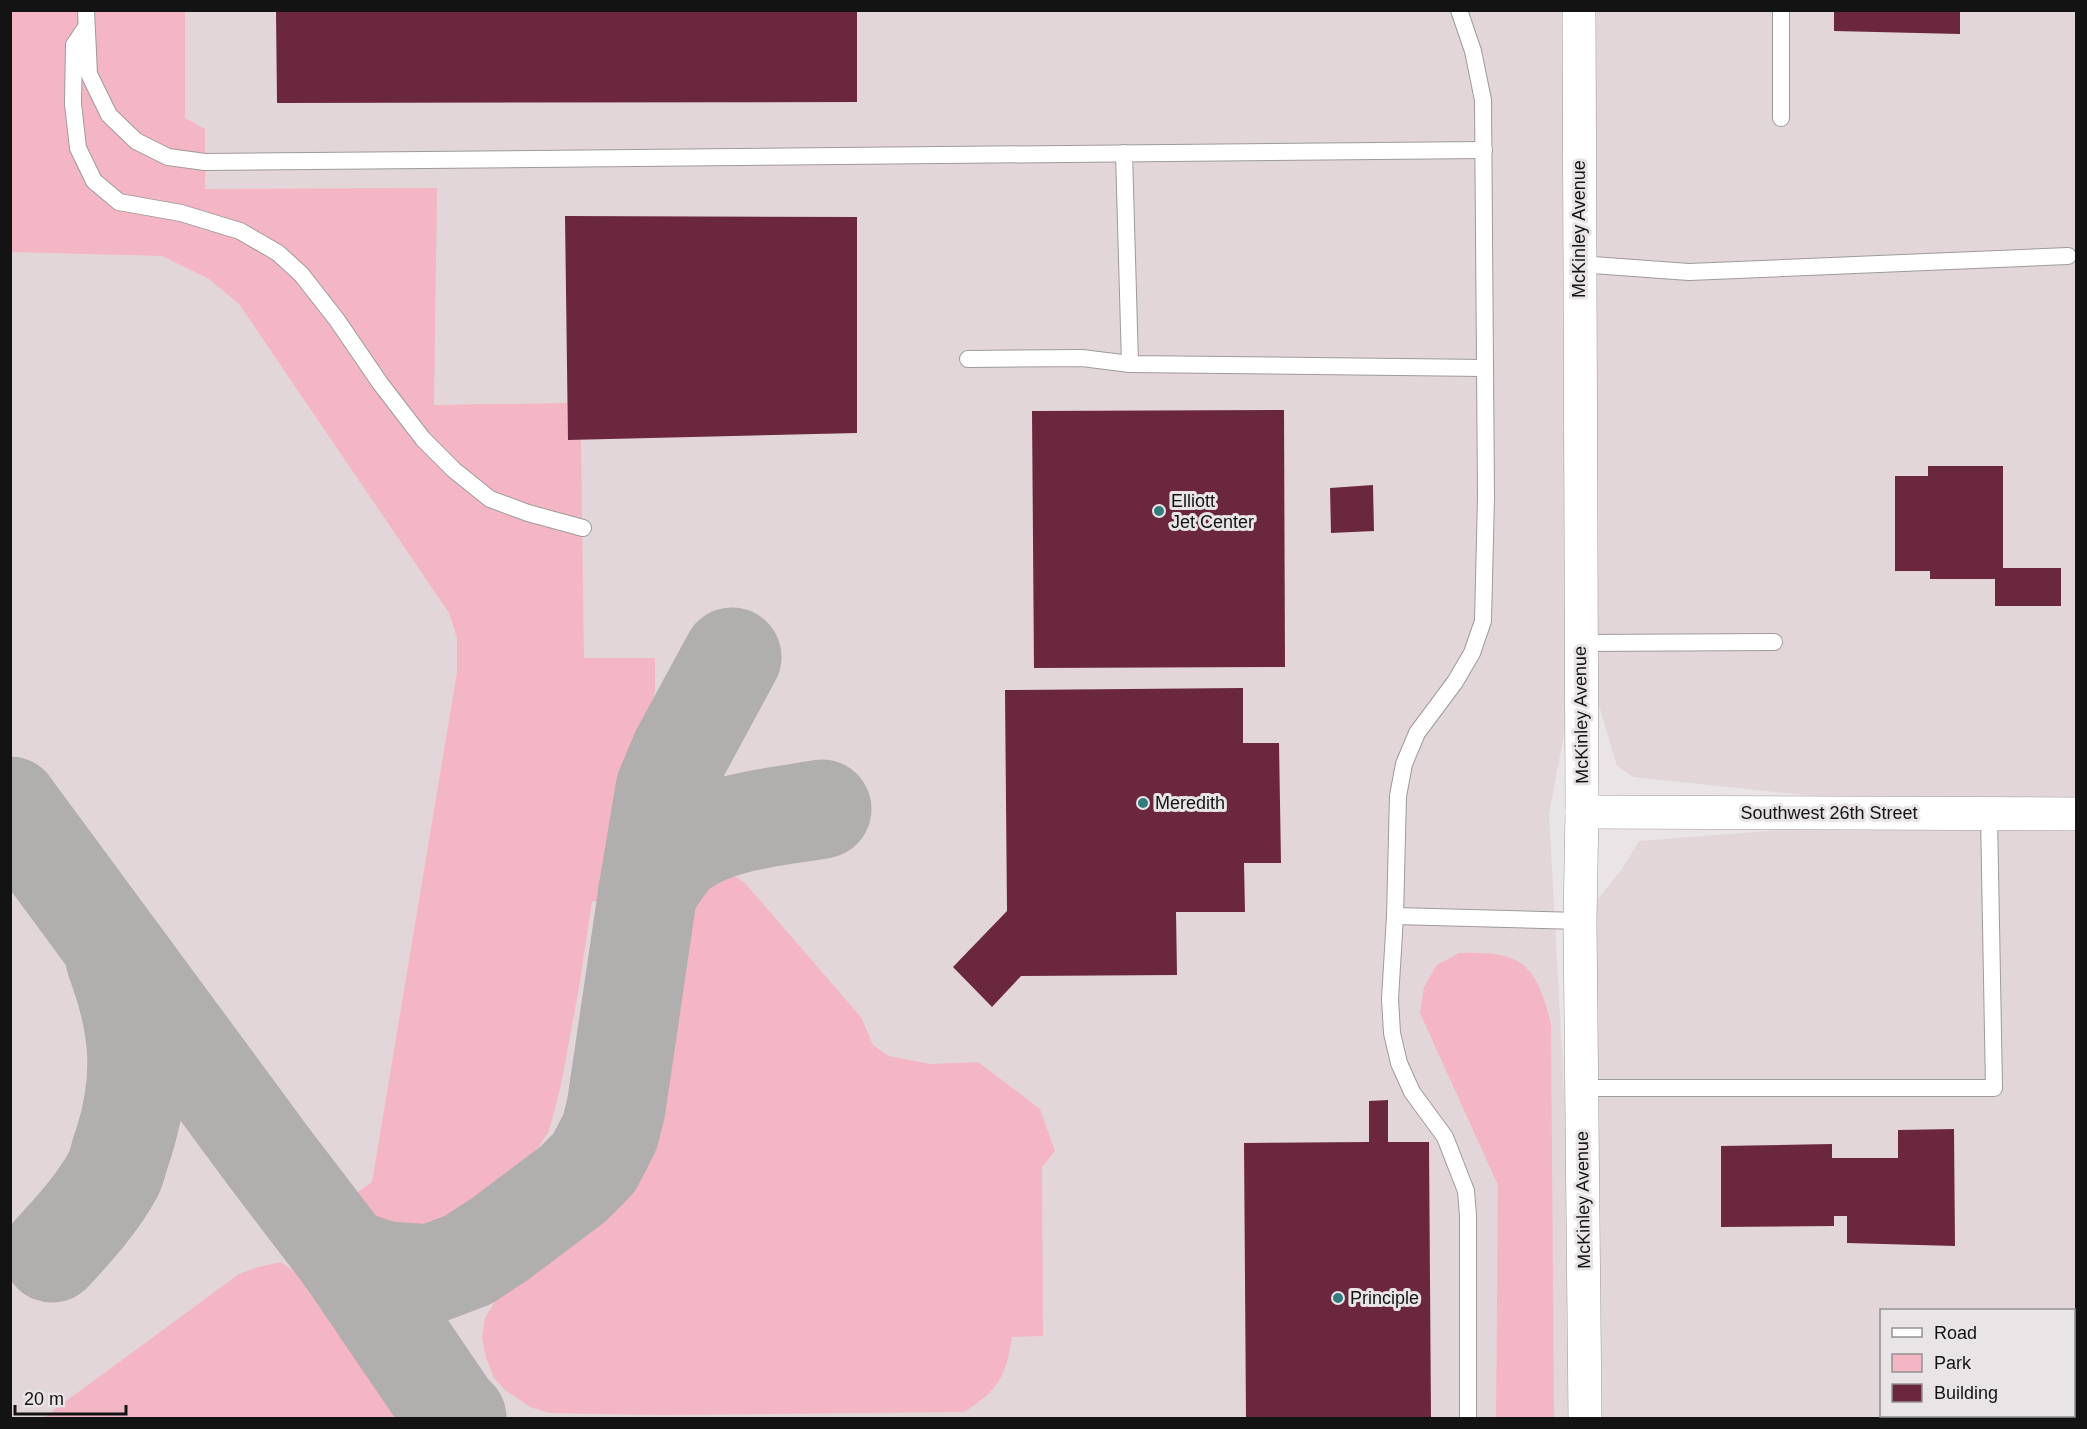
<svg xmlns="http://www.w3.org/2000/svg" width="2087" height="1429" font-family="Arial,sans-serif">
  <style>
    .built { fill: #e3d6d9; fill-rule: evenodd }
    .green { fill: #f4b6c4 }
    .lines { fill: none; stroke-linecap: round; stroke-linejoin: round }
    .taxiway { stroke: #b1aeae; stroke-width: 99 }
    .building { fill: #6b273d }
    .lane-casing { stroke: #9e9a9b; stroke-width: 18 }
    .street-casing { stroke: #9e9a9b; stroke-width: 34 }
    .secondary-casing { stroke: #9e9a9b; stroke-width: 34 }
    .lane { stroke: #fff; stroke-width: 16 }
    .street { stroke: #fff; stroke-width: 33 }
    .secondary { stroke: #fff; stroke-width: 33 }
    .poi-dot { fill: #327b7f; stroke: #e9e5e6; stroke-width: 2 }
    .labels { text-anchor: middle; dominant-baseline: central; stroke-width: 6; stroke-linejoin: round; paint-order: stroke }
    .street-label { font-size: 18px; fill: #141313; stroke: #e9e5e6 }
    .poi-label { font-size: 18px; fill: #141313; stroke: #e9e5e6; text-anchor: start }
  </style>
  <rect width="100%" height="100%" fill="#e9e5e6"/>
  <!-- built -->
  <path class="built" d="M10,11H2076V1418H1585L1580,921L1622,869L1639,841L1984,814L1633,777L1617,766L1581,645L1549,814L1582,1418H11ZM1882,1310H2074V1416H1882Z"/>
  <!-- green -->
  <g class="green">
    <polygon points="11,11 185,11 185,118 205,129 205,189 437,188 434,405 567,403 568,440 581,440 584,658 655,658 655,690 616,905 592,901 579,988 561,1085 549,1131 533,1155 449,1216 429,1226 403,1230 376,1224 356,1209 349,1198 372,1182 457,672 457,638 449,613 239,304 209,279 162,256 11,252"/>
    <path d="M715,874L734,876L745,883L861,1017L873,1045L889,1056L930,1064L978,1062L1040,1109L1055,1151L1042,1167L1043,1336L1012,1337C1006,1376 998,1391 964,1412L661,1415L549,1413L530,1407L505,1390L494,1378L486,1358L482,1338L485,1318L497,1298L522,1276L600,1219L627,1190L645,1150L672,913C682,893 691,879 715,874Z"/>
    <path d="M1459,953C1522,951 1536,963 1551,1024L1554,1418H1496L1498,1185L1420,1013L1424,987L1437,965Z"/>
    <polygon points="281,1262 299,1275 316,1293 409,1418 43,1418 239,1274 258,1267"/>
  </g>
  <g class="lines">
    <!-- taxiway -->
    <g class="taxiway">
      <polyline points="10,806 268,1156 346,1258 450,1411 457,1418"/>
      <path d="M648,891C657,877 666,861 679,850C715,821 778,817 822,809"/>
      <path d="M52,1253C75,1228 98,1203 114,1173C118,1164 120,1152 124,1142C145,1075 139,1023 115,959"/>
      <polyline points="346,1258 386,1271 431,1274 468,1260 500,1239 573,1184 594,1163 610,1132 616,1108 648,891 665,789 680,753 732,657"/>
    </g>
  </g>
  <!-- building -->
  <g class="building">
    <polygon points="276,10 857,10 857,102 277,103"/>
    <polygon points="1834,10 1960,10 1960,34 1834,31"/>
    <polygon points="565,216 857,217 857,433 568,440"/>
    <polygon points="1284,410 1285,667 1034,668 1032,411"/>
    <polygon points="1928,466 2003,466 2003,568 2061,568 2061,606 1995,606 1995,579 1930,579 1930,571 1895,571 1895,476 1928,476"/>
    <polygon points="1373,485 1374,531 1331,533 1330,488"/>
    <polygon points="1243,688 1243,743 1279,743 1281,863 1244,863 1245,912 1176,912 1177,975 1021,976 992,1007 953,967 1007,911 1005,690"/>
    <polygon points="1388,1100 1388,1142 1429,1142 1431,1418 1246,1418 1244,1143 1369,1142 1369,1101"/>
    <polygon points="1954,1129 1955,1246 1847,1243 1847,1216 1834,1216 1834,1226 1721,1227 1721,1146 1832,1144 1832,1158 1898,1158 1898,1130"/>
  </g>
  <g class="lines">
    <!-- lane casing -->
    <g class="lane-casing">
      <g id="lane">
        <polyline points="86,10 89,74 109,115 136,141 168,157 205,162 1484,150"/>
        <polyline points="1459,10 1473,51 1483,100 1486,497 1483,621 1472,653 1455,682 1417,733 1404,764 1398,796 1395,916 1390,999 1392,1033 1399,1063 1412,1092 1445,1137 1466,1191 1468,1216 1468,1418"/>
        <polyline points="86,27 74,45 73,104 78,148 94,181 119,202 181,213 240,231 278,253 301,274 337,320 380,383 423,439 454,470 490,499 528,513 583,528"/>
        <polyline points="1781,118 1781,10"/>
        <polyline points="1124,153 1130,364"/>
        <polyline points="1579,264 1689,272 2068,256"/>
        <polyline points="968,359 1082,358 1130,364 1485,368"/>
        <polyline points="1581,643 1774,642"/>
        <polyline points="1395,916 1580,921"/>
        <polyline points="1582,1088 1994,1088 1989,814"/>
      </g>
    </g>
    <!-- street casing -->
    <g class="street-casing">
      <polyline id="street" points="1582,812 2076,814"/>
    </g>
    <!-- secondary casing -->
    <g class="secondary-casing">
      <polyline id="secondary" points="1579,10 1582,812 1580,921 1585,1418"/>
    </g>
    <!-- lane -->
    <use href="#lane" class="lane"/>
    <!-- street -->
    <use href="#street" class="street"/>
    <!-- secondary -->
    <use href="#secondary" class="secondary"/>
  </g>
  <!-- markers -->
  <g class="poi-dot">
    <circle cx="1159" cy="511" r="6"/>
    <circle cx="1143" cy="803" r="6"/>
    <circle cx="1338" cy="1298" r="6"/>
  </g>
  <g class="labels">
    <!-- street labels -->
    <g class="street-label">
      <text transform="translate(1579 229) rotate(-90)">McKinley Avenue</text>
      <text transform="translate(1581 715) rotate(-91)">McKinley Avenue</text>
      <text x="1829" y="813">Southwest 26th Street</text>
      <text transform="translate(1583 1200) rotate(-91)">McKinley Avenue</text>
    </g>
    <!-- poi labels -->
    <g class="poi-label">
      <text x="1171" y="501">Elliott<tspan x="1171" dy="21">Jet Center</tspan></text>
      <text x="1155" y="803">Meredith</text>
      <text x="1350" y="1298">Principle</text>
    </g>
  </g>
  <!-- border -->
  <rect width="2087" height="1429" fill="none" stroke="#141313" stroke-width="24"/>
  <!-- legend -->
  <rect x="1880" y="1309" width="195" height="108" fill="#e9e5e6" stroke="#949192" stroke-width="1.5"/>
  <rect x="1892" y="1328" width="30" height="9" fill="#ffffff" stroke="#949192" stroke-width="1.5"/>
  <text x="1934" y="1339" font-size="18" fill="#141313">Road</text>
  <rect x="1892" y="1354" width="30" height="18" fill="#f4b6c4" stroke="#949192" stroke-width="1.5"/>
  <text x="1934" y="1369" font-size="18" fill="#141313">Park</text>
  <rect x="1892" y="1384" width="30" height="18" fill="#6b273d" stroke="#949192" stroke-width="1.5"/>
  <text x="1934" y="1399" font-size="18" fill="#141313">Building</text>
  <!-- scale -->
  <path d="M15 1405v9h111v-9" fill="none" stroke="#141313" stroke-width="3"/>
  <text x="24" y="1405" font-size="18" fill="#141313" stroke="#e9e5e6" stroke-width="4.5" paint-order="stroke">20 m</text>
</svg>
